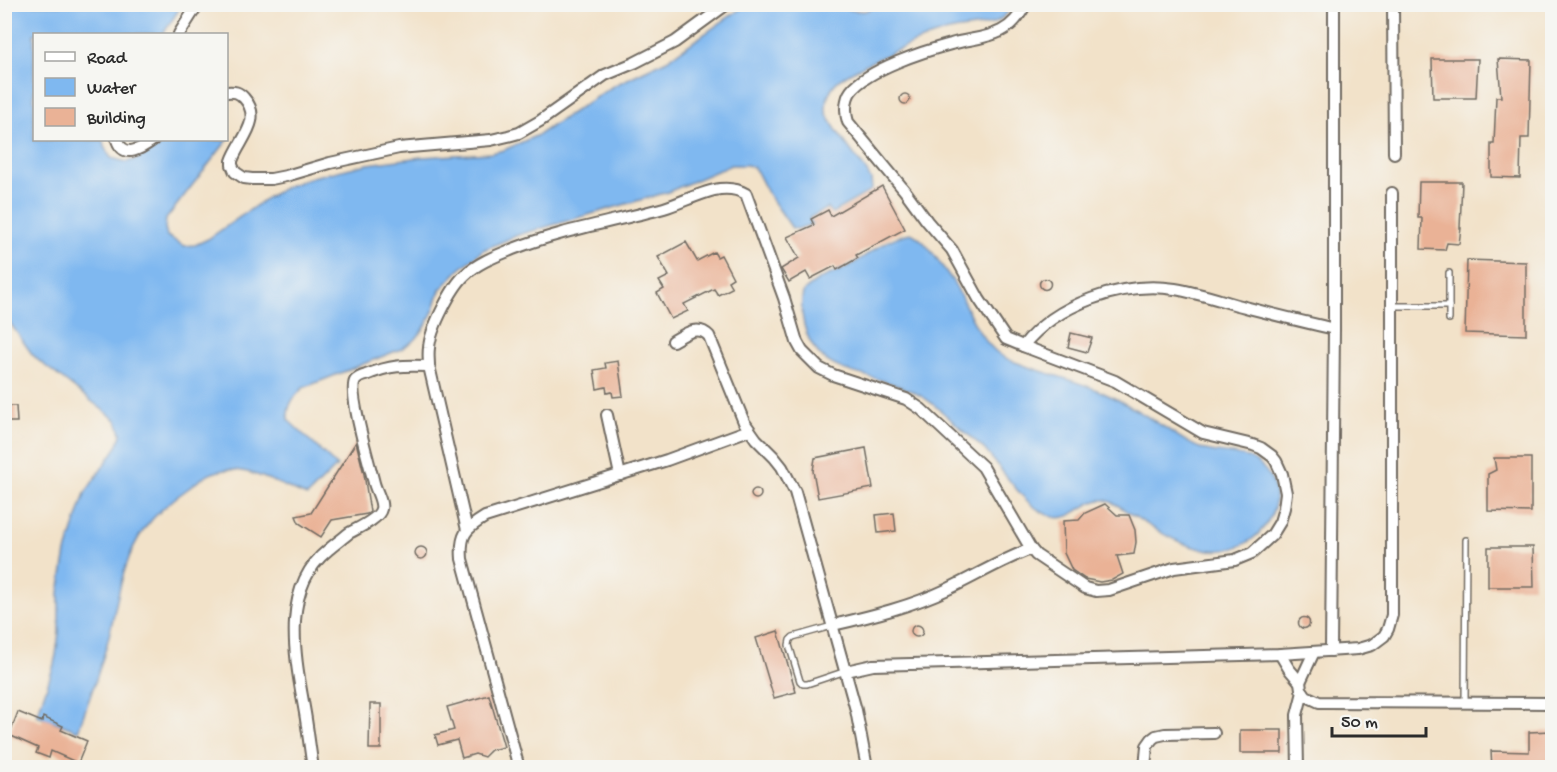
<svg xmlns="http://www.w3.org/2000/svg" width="1557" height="772" font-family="'Gochi Hand',sans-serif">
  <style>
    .water { fill: #7fb8f0; stroke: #55728e; stroke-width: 1.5 }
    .building { fill: #eab296 }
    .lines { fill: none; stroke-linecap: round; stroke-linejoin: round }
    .lane-casing { stroke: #716b62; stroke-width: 8 }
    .street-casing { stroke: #716b62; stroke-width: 14 }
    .lane { stroke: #fff; stroke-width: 5 }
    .street { stroke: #fff; stroke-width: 10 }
  </style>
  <rect width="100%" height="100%" fill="#f6f6f2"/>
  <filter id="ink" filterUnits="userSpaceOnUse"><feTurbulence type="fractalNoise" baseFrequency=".0167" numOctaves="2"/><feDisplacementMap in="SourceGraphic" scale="12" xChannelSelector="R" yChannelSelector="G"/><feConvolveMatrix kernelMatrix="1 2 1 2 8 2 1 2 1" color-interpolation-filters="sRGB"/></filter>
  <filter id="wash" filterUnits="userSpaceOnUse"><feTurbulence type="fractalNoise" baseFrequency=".008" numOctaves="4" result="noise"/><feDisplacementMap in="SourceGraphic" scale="24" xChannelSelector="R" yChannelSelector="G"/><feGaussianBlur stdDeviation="1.35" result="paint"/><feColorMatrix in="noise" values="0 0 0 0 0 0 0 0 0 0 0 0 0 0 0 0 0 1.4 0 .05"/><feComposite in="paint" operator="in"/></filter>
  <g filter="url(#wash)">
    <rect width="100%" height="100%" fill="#f2e2c9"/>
    <!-- water -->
    <g class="water">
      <path d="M887,4L1014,5C1009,12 1003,19 994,23C980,28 964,27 949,31C928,36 845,70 834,85C829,91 825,104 826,111C829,124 858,159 867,172L871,180L872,189L867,193L832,213L827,208L809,218L812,224L797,229L792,228L769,195L757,172L753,167L747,165H731L668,192L518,235L483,250L459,270L440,290L434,309L425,327L416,339L401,349L303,388C293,398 287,405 288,420L337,466L307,496C282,486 252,468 225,470C211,471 199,480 189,488C173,499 157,512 145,528C121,560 117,606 107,644C99,673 88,702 78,731L37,715L53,668L56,655L59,632V593L66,552L85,493L118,445L121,434L119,426L116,420L39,361L32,354L5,316V5H182L163,34H34V140H103L104,147L111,158L127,162L137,159L171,140H226L227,136L229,138L166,219L165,228L167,236L184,246L195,245L208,239L270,196L288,186L312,177L368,164L422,157L491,153L504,150L538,135L613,86L667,60L746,5H835L850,10L864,11Z"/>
      <path d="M911,233C922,238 928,247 935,256C941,265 948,274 954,283C968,308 977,339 1002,356C1008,360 1016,362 1023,365C1050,375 1080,381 1106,394C1125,403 1142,413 1159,424C1173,432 1187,444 1202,449C1221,455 1244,451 1260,465C1271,474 1277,489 1275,504C1272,518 1262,532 1251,540C1213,566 1167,538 1134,516C1125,511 1116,502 1105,500C1086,498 1073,522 1054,517C1025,510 1003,469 984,449C976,441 967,434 959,427C950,419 943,412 934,405C920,393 901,386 884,381C863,374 834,371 819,354C804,338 799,312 803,292C809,286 815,282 822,278C832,273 843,270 853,264C872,252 888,237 911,233Z"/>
    </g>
    <g id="blocks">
      <!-- building -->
      <g class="building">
        <polygon points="1432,59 1478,59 1476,98 1433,98"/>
        <polygon points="1498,59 1531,60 1529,138 1521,138 1520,178 1491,177 1491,144 1494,144 1496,97 1501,97"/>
        <circle cx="905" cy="99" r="5"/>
        <polygon points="1419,182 1462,182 1460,228 1461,228 1459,244 1447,243 1445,250 1421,249 1422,218 1418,218"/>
        <polygon points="882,186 905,229 856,255 858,258 837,270 835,266 810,279 806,272 789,282 781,269 799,258 787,237 814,225 811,219 828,210 831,216"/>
        <polygon points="686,242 697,261 714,252 717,257 721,255 733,278 728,281 732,288 718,295 714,289 684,304 688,311 671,319 657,293 664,289 659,281 669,276 658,257"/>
        <polygon points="1467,260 1526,262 1526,335 1465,333"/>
        <circle cx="1045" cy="284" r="5.5"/>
        <polygon points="1071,333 1092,338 1087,352 1068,347"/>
        <polygon points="618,361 623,396 613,397 612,392 607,393 606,387 597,389 594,370 606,368 605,363"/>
        <polygon points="6,406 16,406 17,422 6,422"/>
        <polygon points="356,442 364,474 370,512 367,514 332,520 321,537 299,523 296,516 311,513"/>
        <polygon points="866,448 873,488 818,498 813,471 815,458"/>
        <polygon points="1494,458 1531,458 1531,512 1488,511 1488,474 1496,470"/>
        <circle cx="756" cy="494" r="5"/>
        <polygon points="1105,504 1117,515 1129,515 1135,530 1136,542 1134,554 1117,556 1123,574 1112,580 1100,582 1085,579 1072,570 1064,553 1063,521 1079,520 1085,513"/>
        <polygon points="894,513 896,531 878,533 876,515"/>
        <polygon points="1488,547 1533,547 1534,587 1488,587"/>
        <circle cx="421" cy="553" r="6"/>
        <circle cx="1304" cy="623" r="5.5"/>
        <circle cx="917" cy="631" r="6"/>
        <polygon points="778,631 796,692 774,698 756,638"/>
        <polygon points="489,695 504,747 491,750 484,757 475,754 462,758 457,740 438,745 435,735 454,730 447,707"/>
        <polygon points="370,704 381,704 381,749 369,749"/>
        <polygon points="18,712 42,722 43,717 63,726 61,730 87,741 78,763 51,751 49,758 36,753 38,748 9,735"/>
        <rect x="1240" y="730" width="42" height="23"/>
        <polygon points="1552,731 1552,764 1530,765 1530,768 1492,768 1491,751 1529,752 1529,732"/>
      </g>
    </g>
  </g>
  <g filter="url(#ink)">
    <use href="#blocks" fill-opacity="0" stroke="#716b62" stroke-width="1.5"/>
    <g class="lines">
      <!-- lane casing -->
      <g class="lane-casing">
        <g id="lane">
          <polyline points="1392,306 1449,306"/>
          <polyline points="1449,319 1449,273"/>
          <polyline points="832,626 793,637 790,640 789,645 800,681 803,684 807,684 846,671"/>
          <polyline points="1465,703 1466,540"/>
        </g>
      </g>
      <!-- street casing -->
      <g class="street-casing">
        <g id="street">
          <path d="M1026,4C1019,16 1013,25 1001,31C985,39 968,39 951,44C925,51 868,69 851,91C845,99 845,113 848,122L905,191L927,221L952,250L979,299L1006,339L1023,346C1056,304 1122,281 1175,289C1199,293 1222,301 1245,307C1275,315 1305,322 1334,329"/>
          <polyline points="1393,4 1394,153"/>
          <polyline points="179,34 198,4"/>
          <path d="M226,92C234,91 239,92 244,98C264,120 239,140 232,161V165L235,172L244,178L252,179H271L286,176L330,163L399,148L491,140L508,136L519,133L540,121L605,75L634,63L675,42L727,4"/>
          <path d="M117,140C124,160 142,148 153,140"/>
          <path d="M673,341C685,334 698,324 709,336L744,422L756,439L774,457L782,467L795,492L856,710L867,768"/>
          <polyline points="607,415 620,475"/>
          <path d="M467,530L429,366C429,360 428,354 429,348C430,329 452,287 465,275C479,262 496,256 513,249C562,230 613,222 664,208C681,203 703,191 720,189C730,188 738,189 746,194L784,298L797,342L802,351L819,368L833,375L906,399L921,409L983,467L1031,549L1036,555L1085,588L1096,591L1109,590L1174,568L1235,560L1252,553L1272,535L1280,522L1284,508L1286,493L1282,474L1276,461L1272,456L1261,448L1253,445L1203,433L1115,381L1023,346"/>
          <path d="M833,625C872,616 912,606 948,589C976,576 1001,560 1031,549"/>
          <polyline points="1331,651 1334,329 1334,4"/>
          <polyline points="1280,654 1289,669 1300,682 1301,689 1306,696 1319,702 1552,703"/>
          <polyline points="846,671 873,665 1280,654 1358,649 1372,645 1384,636 1388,629 1392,615 1392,193"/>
          <polyline points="1300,682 1314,652"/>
          <path d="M313,768C310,749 308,731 305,713C296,661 279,589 328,550C335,544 342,539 349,533C358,528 379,519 381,509C383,502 376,491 374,483C370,466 348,393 355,381C358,377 362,376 366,375C391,365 403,365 429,366"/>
          <path d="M519,768L462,559C460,535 465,529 485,517L667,460L749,430"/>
          <polyline points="1145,768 1147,746 1152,739 1156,736 1165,734 1214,733"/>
          <polyline points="1298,768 1297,715 1303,692"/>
        </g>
      </g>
      <!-- lane -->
      <use href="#lane" class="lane"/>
      <!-- street -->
      <use href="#street" class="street"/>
    </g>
  </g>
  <!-- margin -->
  <rect width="1557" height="772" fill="none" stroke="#f6f6f2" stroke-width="24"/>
  <!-- legend -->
  <rect x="33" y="33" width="195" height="108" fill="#f6f6f2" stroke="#a5a5a2" stroke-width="1.5"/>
  <rect x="45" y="52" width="30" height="9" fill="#ffffff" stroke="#a5a5a2" stroke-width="1.5"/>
  <text x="87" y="63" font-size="18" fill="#2b2b2b">Road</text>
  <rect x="45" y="78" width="30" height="18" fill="#7fb8f0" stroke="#a5a5a2" stroke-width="1.5"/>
  <text x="87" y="93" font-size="18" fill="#2b2b2b">Water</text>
  <rect x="45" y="108" width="30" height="18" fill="#eab296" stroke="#a5a5a2" stroke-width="1.5"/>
  <text x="87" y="123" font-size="18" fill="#2b2b2b">Building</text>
  <!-- scale -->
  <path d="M1332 727v9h94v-9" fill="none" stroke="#2b2b2b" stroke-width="3"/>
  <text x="1341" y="727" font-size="18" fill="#2b2b2b" stroke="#f6f6f2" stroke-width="4.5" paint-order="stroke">50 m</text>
</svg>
